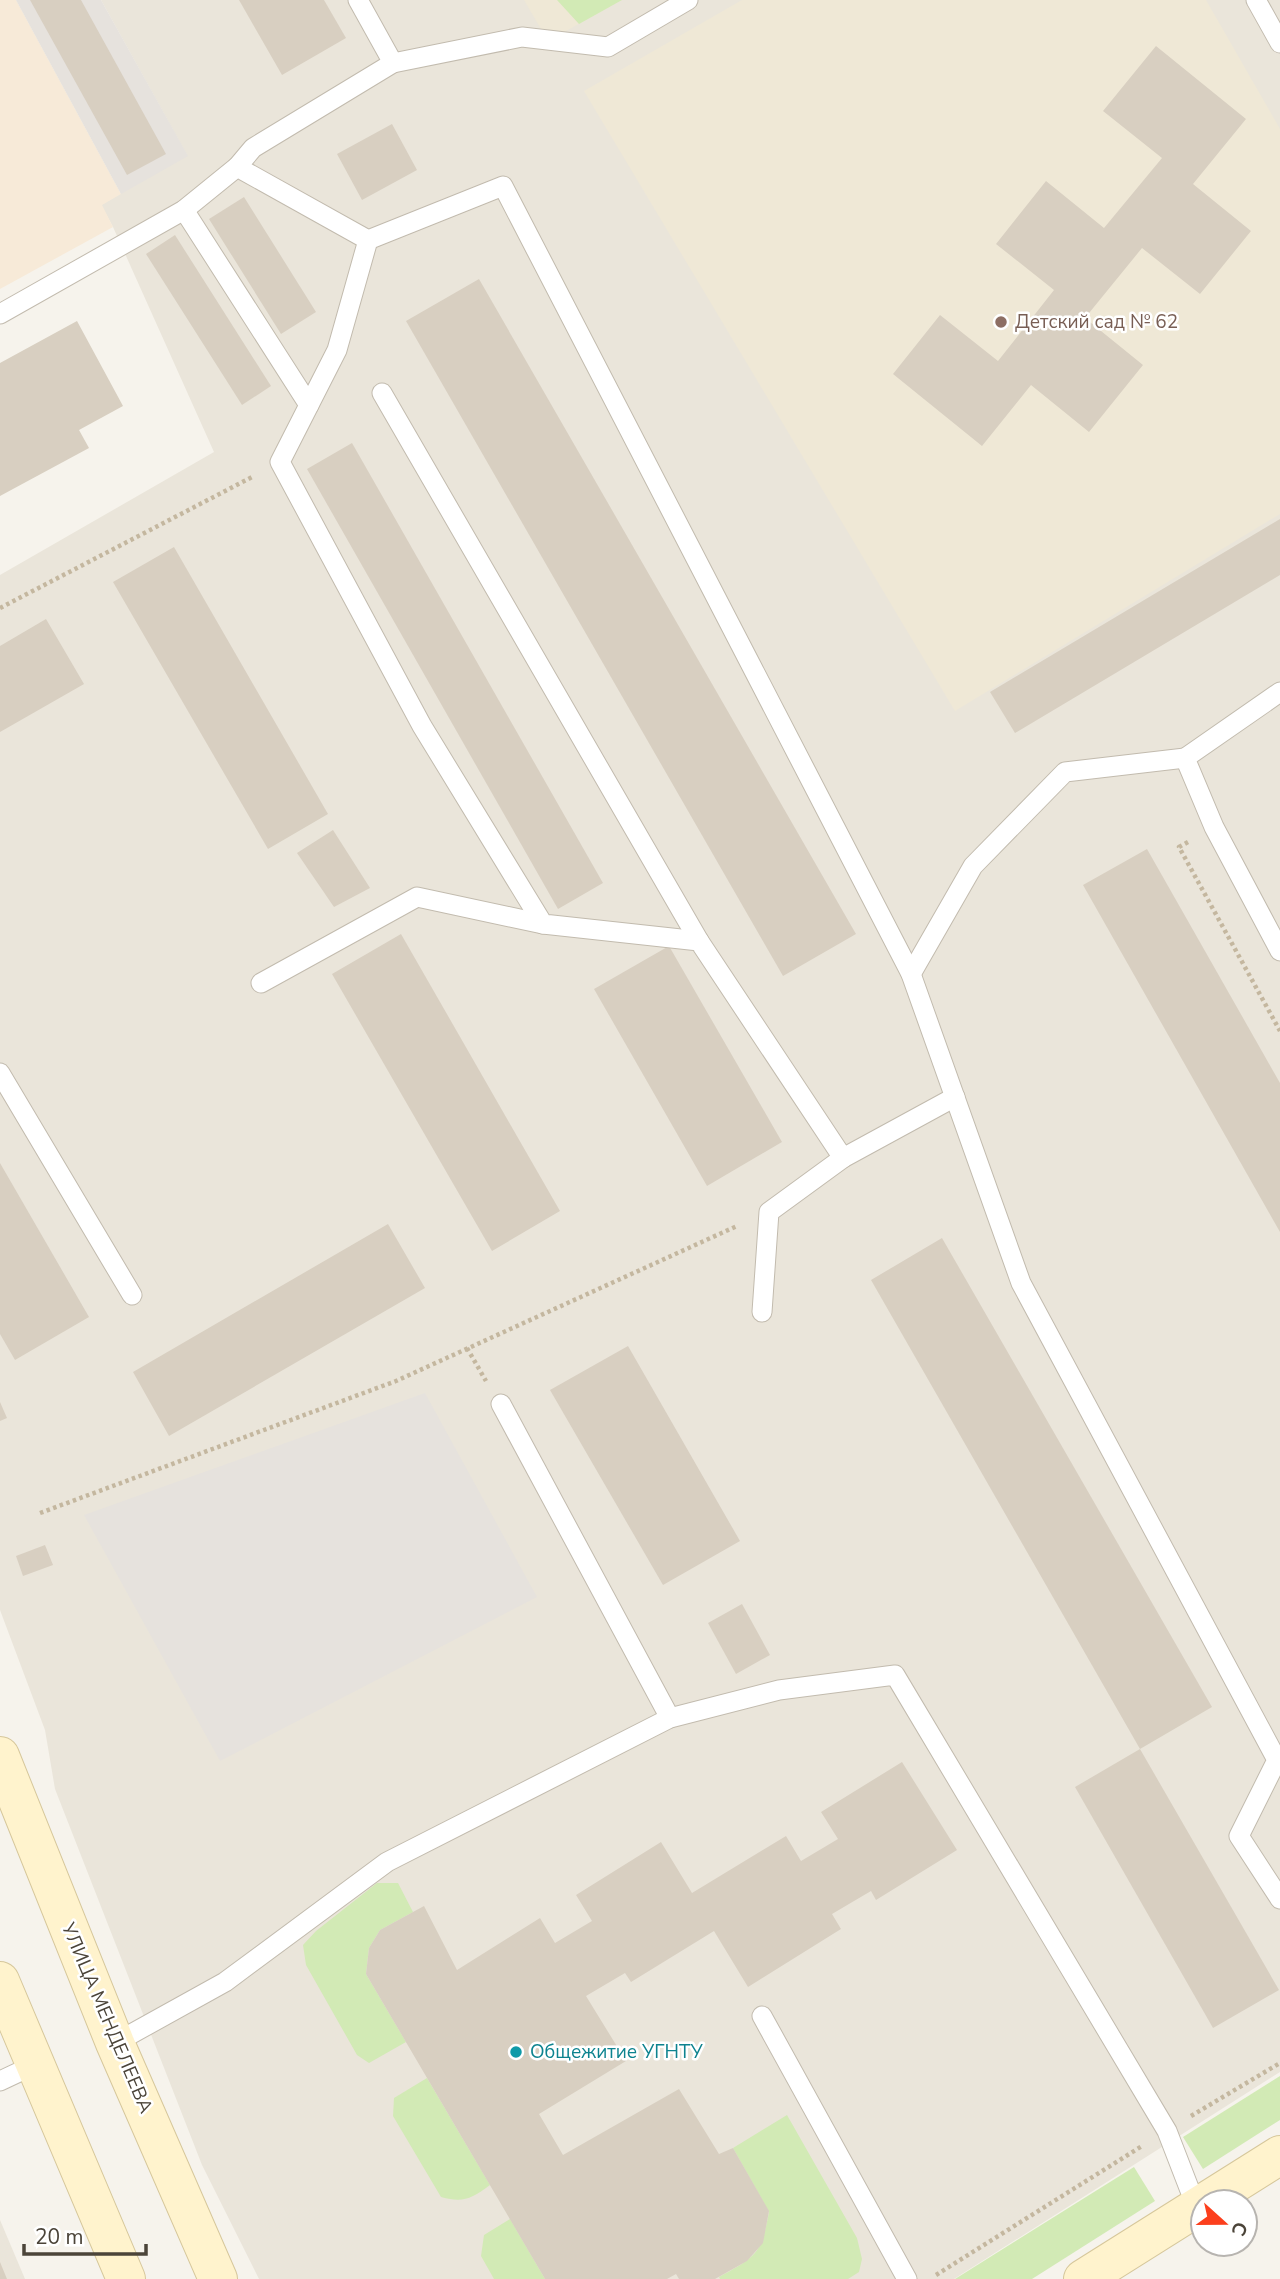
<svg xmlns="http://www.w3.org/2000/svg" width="1280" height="2279" font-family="'Nunito Sans',sans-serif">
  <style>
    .residential { fill: #eae5da }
    .commercial { fill: #f7ead8 }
    .industrial { fill: #e6e2dd }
    .education { fill: #efe8d6 }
    .green { fill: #d2eab5 }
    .building { fill: #d8cfc1 }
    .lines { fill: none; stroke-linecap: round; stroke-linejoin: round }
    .service-casing { stroke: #c2bbae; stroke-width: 21 }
    .secondary-casing { stroke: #d6c79b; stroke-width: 40 }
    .path { stroke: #c4b79f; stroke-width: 4.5; stroke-dasharray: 3.5 3.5; stroke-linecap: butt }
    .service { stroke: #fff; stroke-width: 19 }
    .secondary { stroke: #fff3cd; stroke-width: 38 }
    .education-dot { fill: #8d6e63; stroke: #fff; stroke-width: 2.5 }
    .culture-dot { fill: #0f9aa8; stroke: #fff; stroke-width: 2.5 }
    .labels { text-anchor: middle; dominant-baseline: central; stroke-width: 5; stroke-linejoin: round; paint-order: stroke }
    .education-label { font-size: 19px; fill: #785e54; stroke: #fff; text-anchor: start }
    .street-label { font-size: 19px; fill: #4b4439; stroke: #fff }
    .culture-label { font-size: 19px; fill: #0d838f; stroke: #fff; text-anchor: start }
  </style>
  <rect width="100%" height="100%" fill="#f6f3ec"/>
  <!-- residential -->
  <g class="residential">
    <polygon points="101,0 1280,0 1280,2072 954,2279 259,2279 202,2165 55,1789 45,1730 0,1610 0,575 214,452 113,227 101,205 187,155"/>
    <polygon points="0,2220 25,2279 0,2279"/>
  </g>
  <!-- commercial -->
  <polygon class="commercial" points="0,0 16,0 121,194 102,205 113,227 0,289"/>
  <!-- industrial -->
  <g class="industrial">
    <polygon points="16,0 101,0 188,156 121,194"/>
    <polygon points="425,1393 537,1597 220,1761 84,1515"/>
  </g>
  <!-- education -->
  <g class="education">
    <polygon points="524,0 622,0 548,41"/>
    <polygon points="742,0 1206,0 1280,129 1280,514 955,711 584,91"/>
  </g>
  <!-- green -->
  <g class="green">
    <polygon points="557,0 622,0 579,24"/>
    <polygon points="377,1883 398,1883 413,1912 380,1930 369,1948 366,1974 406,2042 369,2063 357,2055 306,1965 303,1945 316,1931"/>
    <polygon points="1280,2076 1280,2120 1203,2169 1183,2137"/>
    <path d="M427,2078L490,2185C471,2199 463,2203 441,2197L393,2116L394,2098Z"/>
    <path d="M787,2115L857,2238L862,2259L859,2272L848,2279H720L719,2277C757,2256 761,2254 769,2212L733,2148Z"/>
    <polygon points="1134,2167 1155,2201 1032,2279 955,2279"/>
    <polygon points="510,2219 545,2279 494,2279 481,2256 484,2235"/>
  </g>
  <!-- building -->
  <g class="building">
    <polygon points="30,0 81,0 166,154 127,175"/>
    <polygon points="239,0 324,0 346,38 282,75"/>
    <polygon points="1156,46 1246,119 1193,184 1251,231 1200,294 1142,248 1085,318 1143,365 1089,432 1031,385 982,446 893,374 940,315 998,361 1054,290 996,244 1046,181 1104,228 1162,158 1103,111"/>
    <polygon points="392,124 417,170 362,200 337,154"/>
    <polygon points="244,197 316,312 281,334 209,219"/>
    <polygon points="175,235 271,386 242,405 146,254"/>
    <polygon points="479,279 856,934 783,976 406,321"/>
    <polygon points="77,321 123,406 79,430 89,448 0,496 0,363"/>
    <polygon points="352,443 603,883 558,909 307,469"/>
    <polygon points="1280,519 1280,575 1015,733 990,692"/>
    <polygon points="174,547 328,814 268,849 113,582"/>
    <polygon points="46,619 84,684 0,732 0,646"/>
    <polygon points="333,830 370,888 334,907 297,853"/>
    <polygon points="1147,849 1280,1083 1280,1232 1083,885"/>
    <polygon points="401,934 560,1211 492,1251 332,974"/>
    <polygon points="669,946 782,1142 707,1186 594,989"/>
    <polygon points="0,1163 89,1317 15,1360 0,1334"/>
    <polygon points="388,1224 425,1288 169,1436 133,1372"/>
    <polygon points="942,1238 1212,1707 1140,1749 871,1280"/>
    <polygon points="628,1346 740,1541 663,1585 550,1390"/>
    <polygon points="0,1402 7,1418 0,1421"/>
    <polygon points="45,1545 53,1565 23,1576 16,1556"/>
    <polygon points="742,1604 770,1655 736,1674 708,1623"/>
    <polygon points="1140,1749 1279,1990 1213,2028 1075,1787"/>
    <polygon points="902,1762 957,1850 876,1900 871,1891 832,1914 841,1929 748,1987 714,1931 631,1982 625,1973 586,1996 626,2061 539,2114 563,2155 679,2089 719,2154 733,2148 769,2211 763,2243 747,2261 715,2279 679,2279 676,2274 667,2279 545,2279 366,1974 369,1948 380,1930 424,1906 457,1970 540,1918 555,1943 592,1921 576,1895 661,1842 692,1893 786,1836 801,1861 838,1839 821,1812"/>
    <polygon points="0,2262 7,2279 0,2279"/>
  </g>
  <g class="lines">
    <!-- service casing -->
    <g class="service-casing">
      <g id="service">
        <polyline points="1256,0 1280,43"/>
        <polyline points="393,63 522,37 608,47 688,0"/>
        <polyline points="237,167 253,148 393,63 358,0"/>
        <polyline points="184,210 309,405"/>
        <polyline points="368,240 337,350 280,462 422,726 543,924 699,941 843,1158 955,1097"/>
        <polyline points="0,314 184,210 237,167 368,240 503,186 911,974 1021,1283 1277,1760 1239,1836 1280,1899"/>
        <polyline points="382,393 699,941"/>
        <polyline points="1280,692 1185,758 1214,827 1280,951"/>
        <polyline points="911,974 973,866 1065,772 1185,758"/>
        <polyline points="261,983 417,897 543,924"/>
        <polyline points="0,1073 132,1295"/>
        <polyline points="762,1312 769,1212 843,1158"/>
        <polyline points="501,1404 670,1718"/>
        <polyline points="762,2016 907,2279"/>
        <polyline points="115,2043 225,1982 387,1862 670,1718 779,1690 895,1675 1167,2131 1196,2206"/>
        <polyline points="0,2081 34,2065"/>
      </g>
    </g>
    <!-- secondary casing -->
    <g class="secondary-casing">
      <g id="secondary">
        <polyline points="0,1756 115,2043 218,2279"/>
        <polyline points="0,1981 126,2279"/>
        <polyline points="1083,2279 1280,2155"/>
      </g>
    </g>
    <!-- path -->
    <g class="path">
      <polyline points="0,608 254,476"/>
      <polyline points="1188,842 1179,847 1280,1031"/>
      <polyline points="467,1348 486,1381"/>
      <polyline points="40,1513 396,1381 737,1226"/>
      <polyline points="1191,2116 1280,2063"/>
      <polyline points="936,2275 1142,2146"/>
    </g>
    <!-- service -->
    <use href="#service" class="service"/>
    <!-- secondary -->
    <use href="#secondary" class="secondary"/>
  </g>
  <!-- markers -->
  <circle class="education-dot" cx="1001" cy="322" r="7"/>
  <circle class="culture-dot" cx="516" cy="2052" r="7"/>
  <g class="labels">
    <!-- education labels -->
    <g class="education-label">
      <text x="1015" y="322">Детский сад № 62</text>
    </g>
    <!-- street labels -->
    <g class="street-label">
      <text transform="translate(107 2018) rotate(67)">УЛИЦА МЕНДЕЛЕЕВА</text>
    </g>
    <!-- culture labels -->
    <g class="culture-label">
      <text x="530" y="2052">Общежитие УГНТУ</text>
    </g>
  </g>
  <!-- north arrow -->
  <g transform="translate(1224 2223) rotate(111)"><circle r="33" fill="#ffffff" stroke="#b7b4b0" stroke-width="2"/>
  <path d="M0-5L12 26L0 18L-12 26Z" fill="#fc3f1d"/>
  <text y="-10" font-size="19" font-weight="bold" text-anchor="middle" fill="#4b4439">С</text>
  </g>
  <!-- scale -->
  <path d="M24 2244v10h122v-10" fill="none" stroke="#4b4439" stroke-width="3.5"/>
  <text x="35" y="2244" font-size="21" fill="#4b4439" stroke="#ffffff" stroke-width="5" paint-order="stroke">20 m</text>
</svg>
